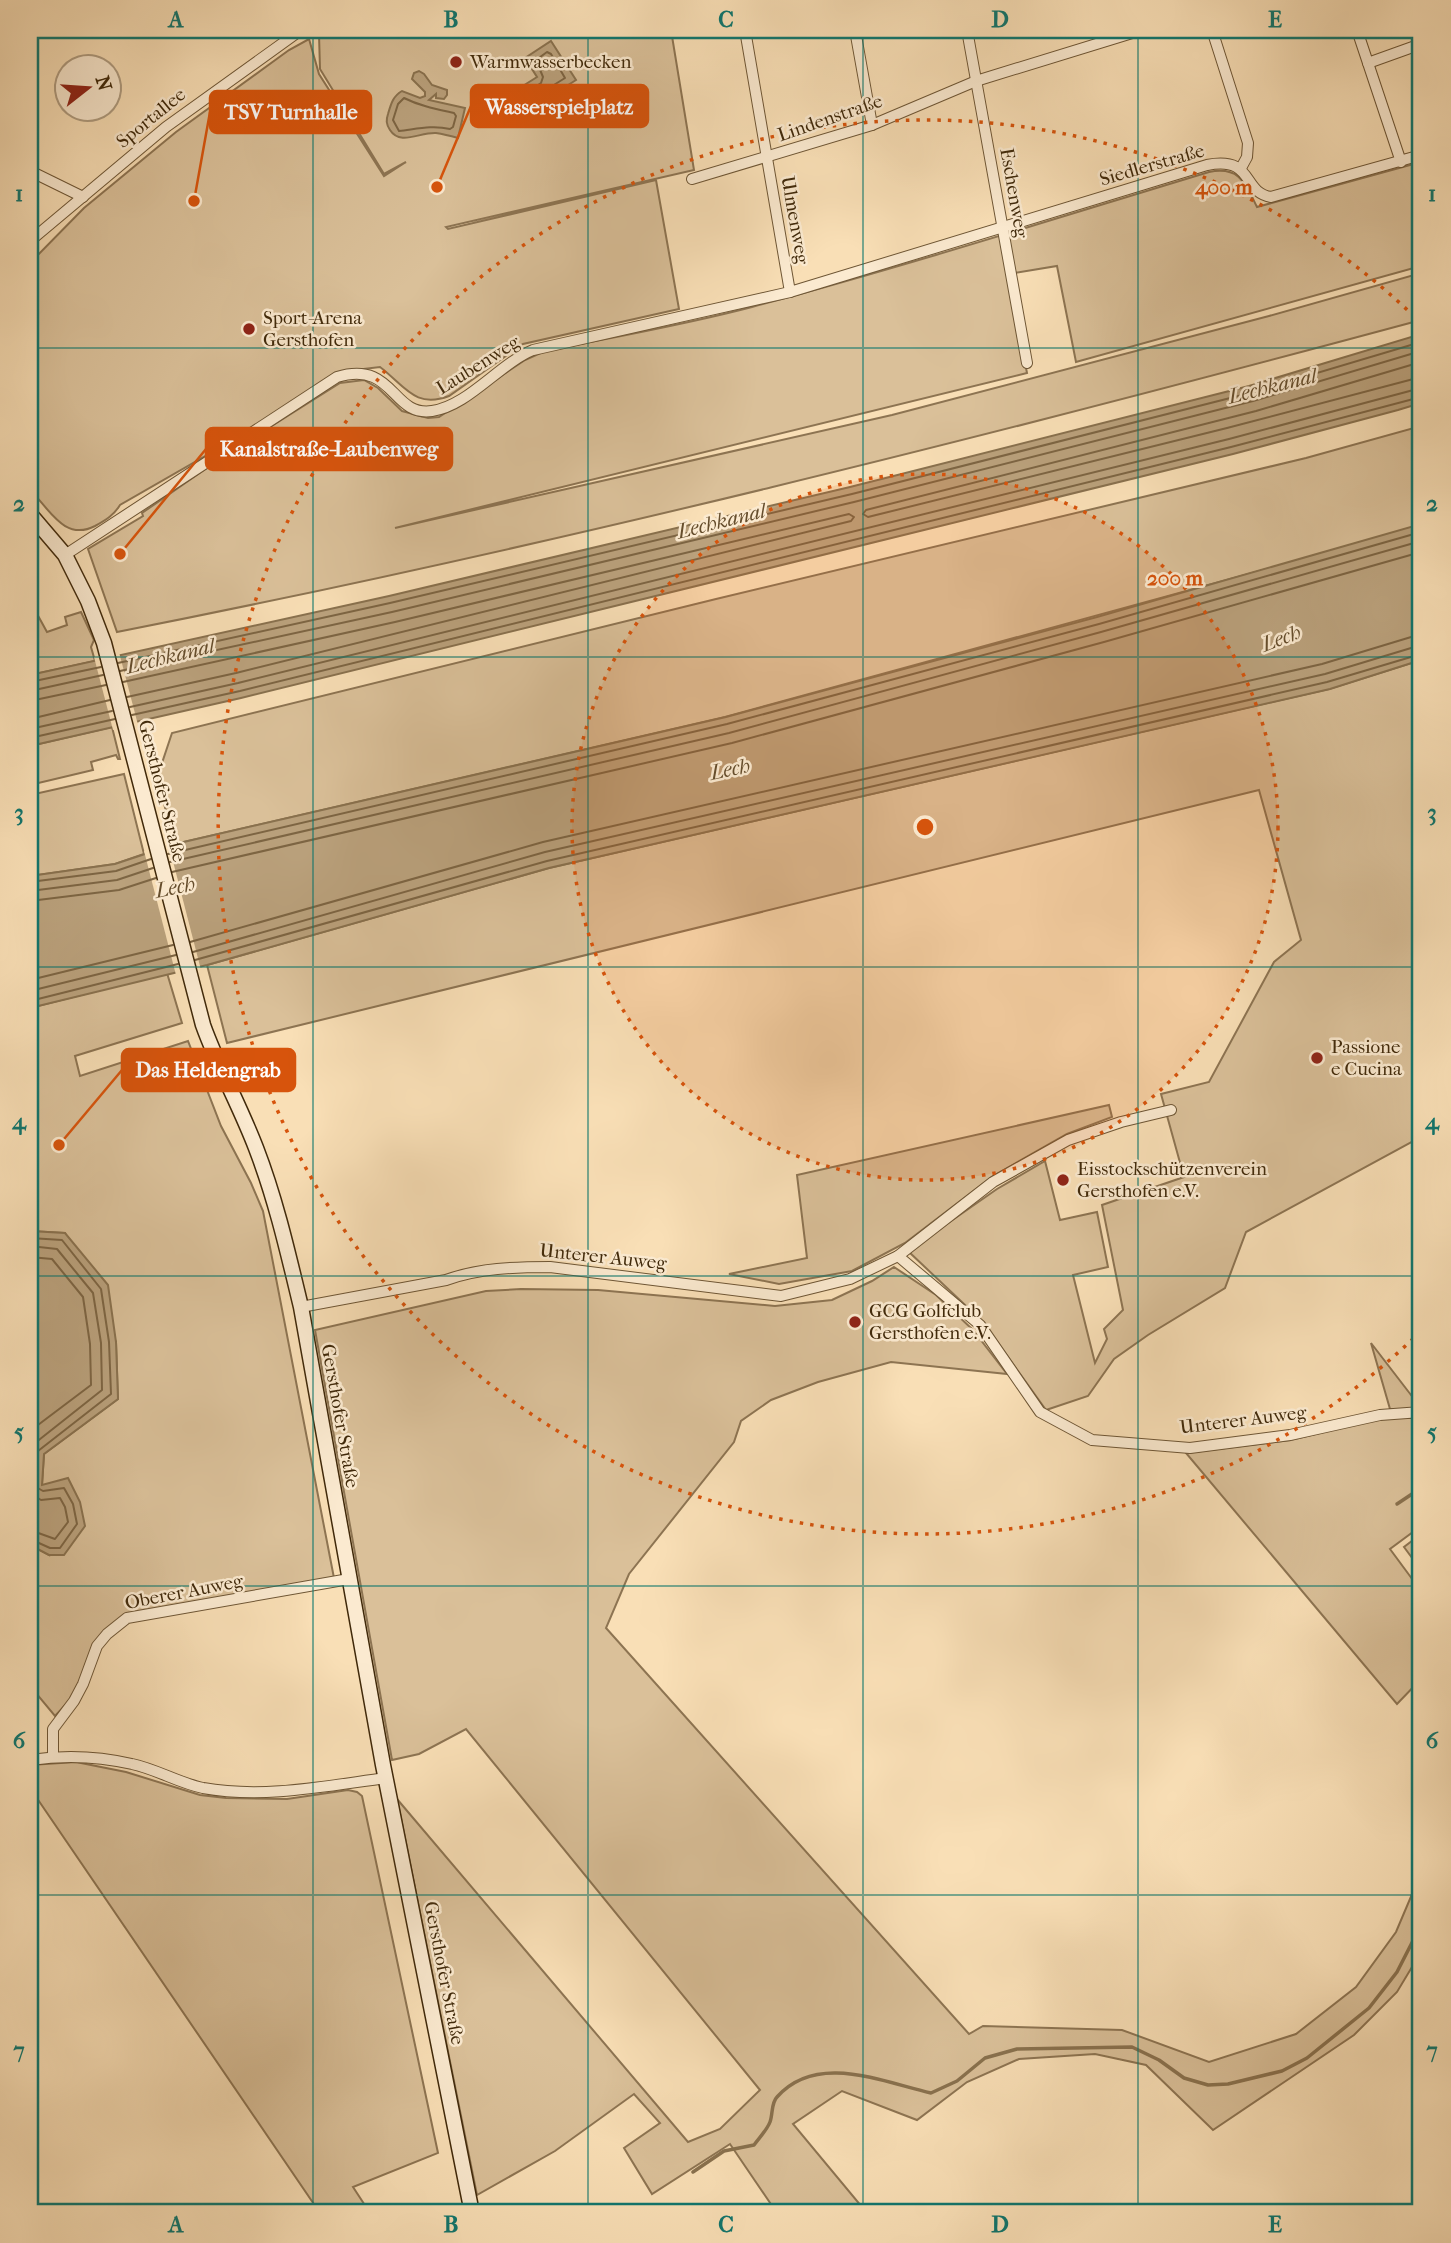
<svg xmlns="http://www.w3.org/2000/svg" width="1451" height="2243" font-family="'IM FELL French Canon',serif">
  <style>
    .green { fill: #dac099; stroke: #8d7452; stroke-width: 2 }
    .water { fill: #baa17c; stroke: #89714e; stroke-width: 2 }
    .pier { fill: #f9dfb6 }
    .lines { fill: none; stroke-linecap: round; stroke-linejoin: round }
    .shore { stroke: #7d6543; stroke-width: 2 }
    .stream { stroke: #89714e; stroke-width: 3.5 }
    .minor-casing { stroke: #6e5635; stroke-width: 12 }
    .secondary-casing { stroke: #40290a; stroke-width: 17 }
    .minor { stroke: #fbead0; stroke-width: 10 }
    .secondary { stroke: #fbead0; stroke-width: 14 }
    .grid { fill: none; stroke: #0f766e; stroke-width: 2; stroke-opacity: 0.55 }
    .ring { fill: none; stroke: #d7540c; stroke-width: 3.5; stroke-dasharray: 3.5 7 }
    .poi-dot { fill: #8f2418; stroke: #fbead0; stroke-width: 2.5 }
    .labels { text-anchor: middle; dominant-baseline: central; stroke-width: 5; stroke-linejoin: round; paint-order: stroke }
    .poi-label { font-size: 19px; fill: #40290a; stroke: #fbead0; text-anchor: start }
    .street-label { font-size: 19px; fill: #40290a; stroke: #fbead0 }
    .water-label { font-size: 21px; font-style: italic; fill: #654d2c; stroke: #fbead0 }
    .centre { fill: #d7540c; stroke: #fbead0; stroke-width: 3.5 }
    .ring-label { font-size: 21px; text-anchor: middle; font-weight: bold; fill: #d7540c; stroke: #fbead0; stroke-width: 5; stroke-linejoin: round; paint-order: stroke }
    .leader { fill: none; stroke: #d7540c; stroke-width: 2.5 }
    .callout-dot { fill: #d7540c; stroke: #fbead0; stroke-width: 2.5 }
    .callout { fill: #d7540c; stroke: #d7540c; stroke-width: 2.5 }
    .callout-label { font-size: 21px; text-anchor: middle; font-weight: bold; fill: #fff }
    .neatline { fill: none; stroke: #0f766e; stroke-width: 2.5 }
    .grid-label { font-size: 23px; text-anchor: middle; font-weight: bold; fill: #0f766e }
  </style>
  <rect width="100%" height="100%" fill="#f9dfb6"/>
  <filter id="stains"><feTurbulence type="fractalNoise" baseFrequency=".00286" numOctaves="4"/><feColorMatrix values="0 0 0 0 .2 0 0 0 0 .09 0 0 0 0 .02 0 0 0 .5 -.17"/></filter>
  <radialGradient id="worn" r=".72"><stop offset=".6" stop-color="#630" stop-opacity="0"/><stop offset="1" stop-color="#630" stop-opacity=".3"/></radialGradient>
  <!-- green -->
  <g class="green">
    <path d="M326,30H394L397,34L403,30H671L694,170L446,227L448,229L656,180L679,309L523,344L449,396C415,409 405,386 380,367L355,370L120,505C114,515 106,520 95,526C64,542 49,508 30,490V263L84,208L176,132L289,50L309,39L319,74L384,176L406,162L384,174L320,69L319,34Z"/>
    <path d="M1421,162V266L1076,362L1057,266L1008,274L1027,373L395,528L892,415L1269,316L1421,273V320C990,436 555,546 117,632L88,549L143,516L142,513L230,452L340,383L364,380L378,388L402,411L428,418L439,417L525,360L545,351C614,337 684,325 752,307C906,266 1057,218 1209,172C1240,166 1245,183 1257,207Z"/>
    <polygon points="1421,426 1421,524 1398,533 725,717 175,844 157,778 172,733 716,599 1306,458"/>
    <polygon points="36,612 47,632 67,625 65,617 81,612 94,640 91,647 95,661 30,675 30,614"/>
    <polygon points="1421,660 1421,1137 1246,1232 1225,1288 1148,1335 1114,1359 1088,1396 1046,1410 983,1322 908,1251 997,1189 1045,1161 1060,1220 1097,1212 1108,1267 1073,1275 1095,1363 1107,1339 1104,1329 1123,1310 1102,1205 1184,1177 1161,1094 1209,1082 1274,962 1301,940 1259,790 227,1043 207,965 549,868 1329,689"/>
    <polygon points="112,727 120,759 118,759 116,755 91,762 93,770 30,785 30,746"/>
    <polygon points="124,774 144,854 115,864 30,876 30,795"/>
    <polygon points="167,973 182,1023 75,1056 80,1076 188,1041 221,1126 251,1183 263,1211 334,1578 127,1616 105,1632 80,1684 69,1701 55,1716 30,1686 30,1545 49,1555 42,1485 44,1454 118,1399 116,1342 65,1233 30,1231 30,1008"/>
    <polygon points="1109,1105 1112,1117 1067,1134 993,1176 905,1243 852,1271 779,1284 729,1274 807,1258 797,1175"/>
    <polygon points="894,1267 936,1295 973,1330 1007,1374 891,1362 818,1382 771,1400 741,1421 734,1442 629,1574 606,1628 969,2034 983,2026 1122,2030 1209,2062 1296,2034 1356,1987 1396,1932 1421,1873 1421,1952 1397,1992 1354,2035 1213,2130 1146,2065 1095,2054 1019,2059 967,2082 917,2120 842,2091 793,2124 867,2213 777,2213 730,2144 652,2194 624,2148 660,2123 634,2094 555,2151 477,2195 397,1799 688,2142 720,2129 760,2090 466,1729 419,1754 392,1760 315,1330 486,1291 521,1289 598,1290 775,1306 832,1300 872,1281"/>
    <polygon points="1371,1343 1421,1408 1421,1409 1390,1409"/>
    <polygon points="1381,1418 1411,1418 1421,1422 1421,1526 1390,1549 1421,1591 1421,1679 1397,1704 1186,1453 1291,1440"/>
    <polygon points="1421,1534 1421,1570 1404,1547"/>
    <polygon points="76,1762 126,1772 200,1795 226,1798 287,1799 348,1790 357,1792 362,1796 438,2153 353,2187 370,2213 320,2213 30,1788 30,1765"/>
  </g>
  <!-- water -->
  <g class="water">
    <polygon points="551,41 576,80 530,109 518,89 537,77 525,58"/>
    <path d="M419,71L424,74L432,85L447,90V95L444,99L436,98V94L429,100L465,108L458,138C451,136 443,134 436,133C420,132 400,146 390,130C386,124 386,120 388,114C391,104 393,96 402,91L420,98L425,96V92L412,79L414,73Z"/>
    <polygon points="1421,334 1421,403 1398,410 1233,454 241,698 30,746 30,675 389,596 850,487 1249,386"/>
    <polygon points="1421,524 1421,660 1330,689 549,868 207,965 30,1008 30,876 115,864 175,844 726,717 1097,617"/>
    <polygon points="30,1231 65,1233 108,1285 116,1342 118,1399 44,1454 42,1485 68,1478 80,1502 85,1526 64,1555 49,1555 30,1545"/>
  </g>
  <!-- pier -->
  <g class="pier">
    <polygon points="119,652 138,725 113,730 94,657"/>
    <polygon points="168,842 201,970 176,975 144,851"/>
  </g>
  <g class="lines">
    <!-- shore -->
    <g class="shore">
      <polygon points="547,52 551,54 565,78 533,98 529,91 541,83 543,77 536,60"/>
      <path d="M404,98C420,106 436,109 454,113L456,116L453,127L450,129C432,125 417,129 399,131L393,120L398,104Z"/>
      <polyline points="1421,362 1256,411 866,510 863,514 868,517 1227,428 1421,377"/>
      <polyline points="118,663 390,603 852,494 1250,393 1421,342"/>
      <polyline points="120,671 392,612 854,502 1253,401 1421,351"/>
      <polyline points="30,682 101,667"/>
      <polyline points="123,682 395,622 849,514 854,517 851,521 236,673 127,697"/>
      <polyline points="30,691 103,675"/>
      <polyline points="30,701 106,685"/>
      <polyline points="130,707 238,683 1229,439 1421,388"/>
      <polyline points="132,715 240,691 1231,447 1421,397"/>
      <polyline points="30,719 110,700"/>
      <polyline points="30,729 112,711"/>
      <polyline points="30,738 115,719"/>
      <polyline points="168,854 727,724 1099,624 1421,532"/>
      <polyline points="170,862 729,733 1101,632 1421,541"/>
      <polyline points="172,872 732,743 1104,642 1421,552"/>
      <polyline points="30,882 116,871 151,859"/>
      <polyline points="30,891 117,880 153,868"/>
      <polyline points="30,901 119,890 156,878"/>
      <polyline points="190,942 543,842 1322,664 1421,634"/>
      <polyline points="193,952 545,852 1325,674 1421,645"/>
      <polyline points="195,960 547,861 1327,682 1421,654"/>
      <polyline points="30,980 173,945"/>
      <polyline points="30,991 176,955"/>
      <polyline points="30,1001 178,964"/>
      <polyline points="30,1238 62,1240 101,1289 109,1342 111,1394 38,1451 36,1487 43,1491 64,1488 73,1504 77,1524 60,1548 50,1548 30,1539"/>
      <polyline points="30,1246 57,1249 93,1293 101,1343 102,1390 30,1447"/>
      <polyline points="30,1257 52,1259 83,1297 90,1344 91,1385 30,1431"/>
      <polyline points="30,1493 41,1500 60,1498 65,1507 68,1522 55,1539 30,1530"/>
    </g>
    <!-- stream -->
    <g class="stream">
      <polyline points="497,126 502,125"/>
      <polyline points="1397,1504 1421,1488"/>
      <path d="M693,2172L724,2151L754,2145C759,2138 767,2130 770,2122C773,2114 771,2103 777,2097C817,2052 882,2082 931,2093L957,2081L985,2058L1017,2049L1132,2047L1159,2060L1184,2078L1208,2085L1228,2084L1282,2071L1307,2058L1369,2008L1397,1972L1421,1925"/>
    </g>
    <!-- minor casing -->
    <g class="minor-casing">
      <g id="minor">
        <polyline points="745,30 790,292"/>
        <polyline points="855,30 872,125"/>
        <polyline points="967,30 1027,363"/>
        <polyline points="1212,30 1248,143 1247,157 1241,168"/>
        <polyline points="1357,30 1401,162"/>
        <polyline points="1368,63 1421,44"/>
        <polyline points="30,171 83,197"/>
        <polyline points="692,179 872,125 976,81 1142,30"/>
        <polyline points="30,241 166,127 301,30"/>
        <path d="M65,555L337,377C395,360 391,417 432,411C468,406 499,364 533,350L790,292L1207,165C1255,156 1241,192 1271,197L1421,155"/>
        <polyline points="898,1256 980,1325 1040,1412 1092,1440 1190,1448 1290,1435 1380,1415 1421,1412"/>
        <path d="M301,1307L446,1280C479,1268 515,1267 550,1267L781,1296L850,1279L898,1256L993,1182L1068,1140L1121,1122L1171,1110"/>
        <polyline points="53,1757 53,1729 74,1701 83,1684 97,1646 107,1634 127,1618 349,1579"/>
        <path d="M30,1760C63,1755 98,1756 132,1764C156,1769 179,1783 203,1788C263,1799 326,1786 386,1778"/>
      </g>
    </g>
    <!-- secondary casing -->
    <g class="secondary-casing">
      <path id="secondary" d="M30,514L65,555L88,601L104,643L203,1025C218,1067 240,1106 256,1148C276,1200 288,1253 301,1307L383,1765L472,2213"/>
    </g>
    <!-- minor -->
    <use href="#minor" class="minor"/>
    <!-- secondary -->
    <use href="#secondary" class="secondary"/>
  </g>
  <!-- grid -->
  <path class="grid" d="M313,30V2213M588,30V2213M863,30V2213M1138,30V2213M30,348H1421M30,657H1421M30,967H1421M30,1276H1421M30,1586H1421M30,1895H1421"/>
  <!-- distance rings -->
  <circle cx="925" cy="827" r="353" fill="#d7540c" fill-opacity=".12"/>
  <g class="ring">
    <circle cx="925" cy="827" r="353"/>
    <path d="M1421 1331A707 707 0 1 1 1421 323"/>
  </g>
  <!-- markers -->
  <g class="poi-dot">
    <circle cx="456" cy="62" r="7"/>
    <circle cx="249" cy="329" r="7"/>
    <circle cx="1317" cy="1058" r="7"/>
    <circle cx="1063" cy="1180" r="7"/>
    <circle cx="855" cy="1322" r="7"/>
  </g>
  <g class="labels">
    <!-- poi labels -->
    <g class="poi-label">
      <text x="470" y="62">Warmwasserbecken</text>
      <text x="263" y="318">Sport-Arena<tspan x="263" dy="22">Gersthofen</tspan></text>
      <text x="1331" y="1047">Passione<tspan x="1331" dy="22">e Cucina</tspan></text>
      <text x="1077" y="1169">Eisstockschützenverein<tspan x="1077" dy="22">Gersthofen e.V.</tspan></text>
      <text x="869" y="1311">GCG Golfclub<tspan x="869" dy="22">Gersthofen e.V.</tspan></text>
    </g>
    <!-- street labels -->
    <g class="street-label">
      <text transform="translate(151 118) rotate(-39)">Sportallee</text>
      <text transform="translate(830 118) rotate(-19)">Lindenstraße</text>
      <text transform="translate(1152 165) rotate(-16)">Siedlerstraße</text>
      <text transform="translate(1014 193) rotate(80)">Eschenweg</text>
      <text transform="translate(795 220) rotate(80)">Ulmenweg</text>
      <text transform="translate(478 365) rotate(-32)">Laubenweg</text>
      <text transform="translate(162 791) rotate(76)">Gersthofer Straße</text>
      <text transform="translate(603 1257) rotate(6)">Unterer Auweg</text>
      <text transform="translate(340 1416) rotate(80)">Gersthofer Straße</text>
      <text transform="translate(1243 1420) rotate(-7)">Unterer Auweg</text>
      <text transform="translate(184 1592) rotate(-11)">Oberer Auweg</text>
      <text transform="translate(444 1973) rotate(79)">Gersthofer Straße</text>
    </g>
    <!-- water labels -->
    <g class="water-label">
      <text transform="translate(1272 386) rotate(-14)">Lechkanal</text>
      <text transform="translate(721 521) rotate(-14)">Lechkanal</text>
      <text transform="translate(1281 638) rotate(-21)">Lech</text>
      <text transform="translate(170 656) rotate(-14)">Lechkanal</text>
      <text transform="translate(730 769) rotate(-12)">Lech</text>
      <text transform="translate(175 887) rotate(-12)">Lech</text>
    </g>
  </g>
  <circle cx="925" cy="827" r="10" class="centre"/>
  <g class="ring-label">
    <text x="1224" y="194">400 m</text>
    <text x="1175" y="585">200 m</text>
  </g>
  <!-- callouts -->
  <path class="leader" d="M437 187L471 106M194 201L210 112M120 554L206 449M59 1145L122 1070"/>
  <g class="callout-dot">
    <circle cx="437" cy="187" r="7"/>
    <circle cx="194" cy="201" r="7"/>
    <circle cx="120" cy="554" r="7"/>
    <circle cx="59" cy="1145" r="7"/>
  </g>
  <g class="callout">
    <rect x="471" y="85" width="177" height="42" rx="7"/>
    <rect x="210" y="91" width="161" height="42" rx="7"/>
    <rect x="206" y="428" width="246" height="42" rx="7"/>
    <rect x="122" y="1049" width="173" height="42" rx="7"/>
  </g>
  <g class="callout-label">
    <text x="559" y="114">Wasserspielplatz</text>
    <text x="291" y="119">TSV Turnhalle</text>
    <text x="329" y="456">Kanalstraße-Laubenweg</text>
    <text x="208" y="1077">Das Heldengrab</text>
  </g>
  <!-- margin -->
  <rect width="1451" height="2243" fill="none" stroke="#f9dfb6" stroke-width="77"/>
  <!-- north arrow -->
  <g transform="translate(88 88) rotate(73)"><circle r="33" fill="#fbead0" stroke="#b09d81" stroke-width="2"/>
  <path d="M0-5L12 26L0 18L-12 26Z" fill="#8f2418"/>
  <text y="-10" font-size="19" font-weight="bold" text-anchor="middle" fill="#40290a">N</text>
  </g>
  <rect x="38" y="38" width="1374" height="2166" class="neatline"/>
  <g class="grid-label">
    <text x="176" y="27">A</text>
    <text x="451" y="27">B</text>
    <text x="726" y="27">C</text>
    <text x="1000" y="27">D</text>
    <text x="1275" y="27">E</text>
    <text x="19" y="201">1</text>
    <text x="1432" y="201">1</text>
    <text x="19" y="511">2</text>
    <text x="1432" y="511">2</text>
    <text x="19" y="820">3</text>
    <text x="1432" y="820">3</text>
    <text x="19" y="1129">4</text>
    <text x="1432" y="1129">4</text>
    <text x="19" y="1439">5</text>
    <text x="1432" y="1439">5</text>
    <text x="19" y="1748">6</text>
    <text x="1432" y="1748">6</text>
    <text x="19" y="2058">7</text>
    <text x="1432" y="2058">7</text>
    <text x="176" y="2232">A</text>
    <text x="451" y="2232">B</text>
    <text x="726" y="2232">C</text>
    <text x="1000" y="2232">D</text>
    <text x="1275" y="2232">E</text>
  </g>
  <rect width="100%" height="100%" filter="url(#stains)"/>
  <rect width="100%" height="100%" fill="url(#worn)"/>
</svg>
